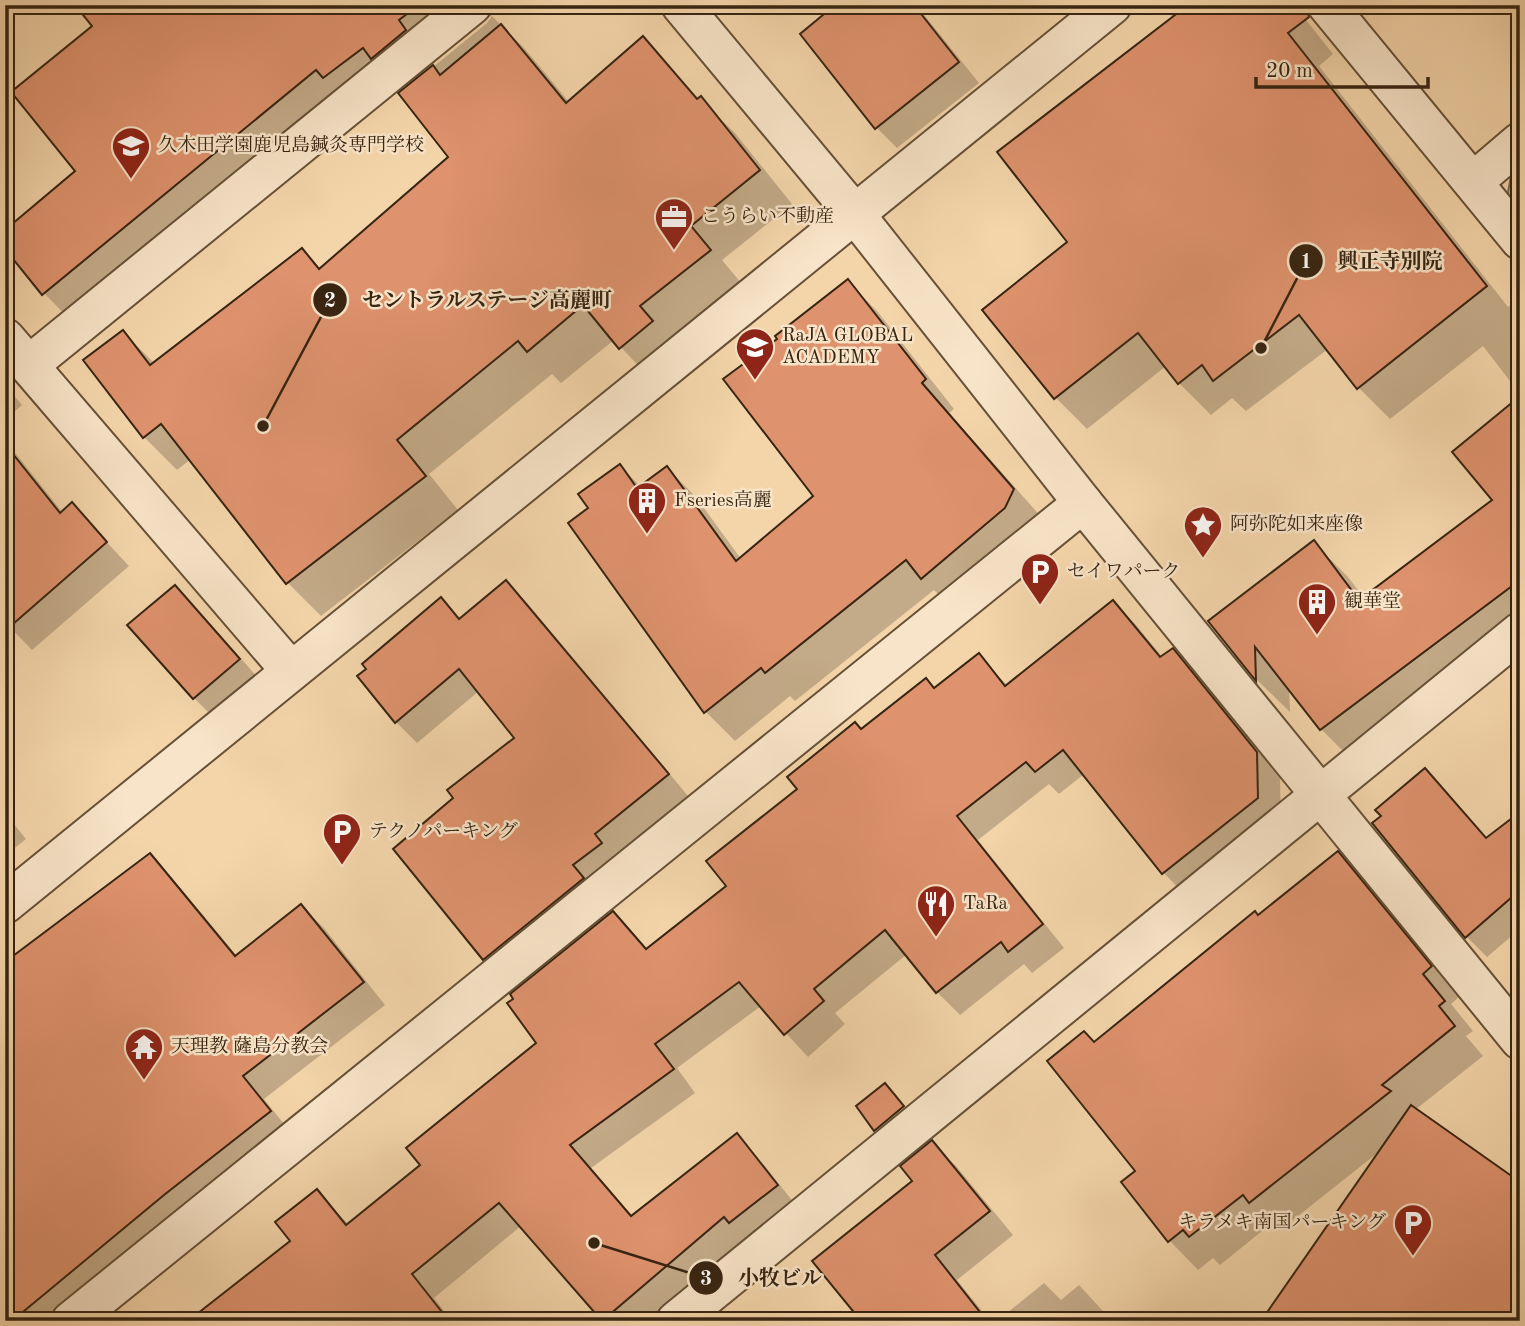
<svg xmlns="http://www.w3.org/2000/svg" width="1525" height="1326" font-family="'Old Standard TT','Noto Serif JP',serif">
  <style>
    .green { fill: #babd8a; stroke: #78704e; stroke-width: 2 }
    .shadow { fill: #0003 }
    .building { fill: #de926d; stroke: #372411; stroke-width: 2 }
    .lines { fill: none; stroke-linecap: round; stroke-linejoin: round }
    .minor-casing { stroke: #665037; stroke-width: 42 }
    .minor { stroke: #f8e4c8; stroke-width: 38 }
    .labels { text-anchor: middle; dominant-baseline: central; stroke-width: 5; stroke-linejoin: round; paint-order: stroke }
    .poi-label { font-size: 19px; fill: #372411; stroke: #f8e4c8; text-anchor: start }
    .leader { fill: none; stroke: #372411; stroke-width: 2.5 }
    .callout-dot { fill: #372411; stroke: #f8e4c8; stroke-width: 2.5 }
    .mark-label { font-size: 21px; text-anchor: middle; font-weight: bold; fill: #fff }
    .callout-label { font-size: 21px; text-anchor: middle; font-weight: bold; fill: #372411; stroke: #f8e4c8; stroke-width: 5; stroke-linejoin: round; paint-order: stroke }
  </style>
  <rect width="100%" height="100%" fill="#f4d5aa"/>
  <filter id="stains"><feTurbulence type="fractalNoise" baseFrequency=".00286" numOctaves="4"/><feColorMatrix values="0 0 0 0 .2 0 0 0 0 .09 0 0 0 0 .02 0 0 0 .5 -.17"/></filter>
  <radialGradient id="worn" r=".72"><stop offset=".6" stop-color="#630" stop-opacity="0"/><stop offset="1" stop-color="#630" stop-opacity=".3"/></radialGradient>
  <!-- green -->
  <polygon class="green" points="1520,168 1520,219 1506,203 1511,176"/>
  <!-- shadow -->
  <g class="shadow">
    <polygon points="77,5 489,5 496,14 493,14 402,87 392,77 73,323 44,293 78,172 95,27"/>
    <polygon points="838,5 916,5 979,83 897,148 877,128 802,34"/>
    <polygon points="1163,5 1294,5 1333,54 1319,66 1508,307 1515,302 1520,306 1520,394 1483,346 1390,419 1358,387 1328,349 1246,411 1232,398 1211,415 1179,383 1166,366 1087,429 1056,398 1070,242 1173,18"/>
    <polygon points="492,16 525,49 569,102 643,39 700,100 734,132 792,204 722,260 742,284 653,381 614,340 561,383 552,374 429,474 458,510 321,616 288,583 191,459 177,470 144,437 123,332 155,364 302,250 322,270 451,158 401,93 487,23"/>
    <polygon points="848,282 877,311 954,409 949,413 1043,519 951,607 934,590 795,701 790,696 735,741 706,712 570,523 590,508 620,466 641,487 667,468 696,497 741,559 816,497 779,339"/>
    <polygon points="5,385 22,405 5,420"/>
    <polygon points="1520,398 1520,640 1356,764 1321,729 1289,688 1290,712 1257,680 1210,622 1314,543 1348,577 1364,598 1495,500"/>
    <polygon points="5,440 63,513 72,505 129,566 32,650 5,622"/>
    <polygon points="506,582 527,603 688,796 614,856 621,865 505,980 484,959 455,799 517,738 479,691 417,743 396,722 441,600 461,620"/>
    <polygon points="175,587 204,617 268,689 223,727 194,698"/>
    <polygon points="1113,602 1136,625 1163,658 1173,650 1195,673 1280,777 1281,821 1186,896 1164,873 1084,774 1059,794 1049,784 978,840 1064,948 1032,973 1024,964 960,1015 937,992 907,954 835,1013 845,1024 808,1057 761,1006 677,1068 695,1093 591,1168 633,1217 736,1136 759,1159 799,1209 747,1239 651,1321 602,1321 521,1226 434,1298 452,1321 191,1321 292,1241 316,1191 349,1225 422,1165 538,1043 613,913 648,950 728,886 800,789 861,731 935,690 979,656 1008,686"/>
    <polygon points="1425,770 1487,839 1520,814 1520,929 1487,957 1466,936"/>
    <polygon points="5,813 26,839 5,856"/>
    <polygon points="1338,853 1367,882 1460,996 1451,1004 1473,1031 1466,1036 1483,1056 1415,1110 1380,1151 1279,1231 1272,1223 1220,1265 1213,1258 1198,1270 1169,1240 1138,1171 1095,1044"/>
    <polygon points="150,856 172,878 237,956 301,906 324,928 385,1005 264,1099 292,1134 61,1321 5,1321"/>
    <polygon points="932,1143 956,1166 1013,1235 957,1280 990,1321 847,1321 844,1317 853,1309"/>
    <polygon points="1044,1283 1061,1300 1079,1285 1112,1321 997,1321"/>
  </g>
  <!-- building -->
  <g class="building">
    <polygon points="75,5 419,5 399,20 406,30 371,59 363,48 323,78 316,70 42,295 5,249 5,230 75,171 11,92 92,26"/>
    <polygon points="835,5 914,5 959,62 875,129 800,34"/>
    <polygon points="1188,5 1306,5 1309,17 1288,33 1487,286 1357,389 1299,315 1213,381 1202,365 1178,384 1138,333 1054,399 982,310 1067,242 997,152"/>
    <polygon points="501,24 566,103 643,36 697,99 701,96 760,170 691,226 711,250 640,306 653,321 619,349 583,305 527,352 518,341 397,440 426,476 286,584 161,424 143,438 83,360 123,330 150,365 302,248 319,269 448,157 398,93 433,65 440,75"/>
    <polygon points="848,279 926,379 922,383 1014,489 1005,508 921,579 906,560 765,673 761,668 704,713 568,523 588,508 578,494 620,464 637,488 667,466 736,561 813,496 723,379 777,339 775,336"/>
    <polygon points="1520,396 1520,580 1320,730 1255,647 1256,681 1208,621 1314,540 1359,600 1492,500 1452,452"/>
    <polygon points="5,444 60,513 72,502 107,542 5,631"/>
    <polygon points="506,580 669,774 595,834 602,843 573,865 584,878 483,960 393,849 453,798 447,790 514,738 459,669 395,723 357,676 366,669 362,664 441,597 459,619"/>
    <polygon points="175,585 240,659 193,699 127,625"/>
    <polygon points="1113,600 1160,657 1173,648 1257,752 1258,798 1162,874 1063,750 1035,772 1026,762 957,816 1043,924 1008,952 1001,942 936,993 885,930 814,989 824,1001 784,1035 739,982 655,1044 674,1069 570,1145 631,1216 737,1133 778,1185 729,1223 724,1217 602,1321 499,1203 412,1274 449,1321 188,1321 290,1241 275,1222 317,1189 346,1225 420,1165 406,1148 536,1043 507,1003 513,999 510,994 613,911 646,949 726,886 706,861 797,789 787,777 855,722 861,729 926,678 934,688 979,653 1005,686"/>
    <polygon points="1425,768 1486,838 1520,812 1520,890 1465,938 1372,823 1381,816 1375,810"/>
    <polygon points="1338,851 1432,966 1423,974 1445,1001 1439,1006 1455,1026 1382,1085 1391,1091 1249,1203 1243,1195 1189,1237 1183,1230 1168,1242 1121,1182 1135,1171 1047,1061 1084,1031 1094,1042 1255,911 1258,915"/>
    <polygon points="150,853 235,956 301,904 364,982 243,1076 271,1111 164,1195 12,1321 5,1321 5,962"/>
    <polygon points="885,1083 904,1106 874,1131 856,1106"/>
    <polygon points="1411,1105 1520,1182 1520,1321 1261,1321"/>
    <polygon points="932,1140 990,1211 935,1255 987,1321 861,1321 812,1261 912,1181 900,1166"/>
  </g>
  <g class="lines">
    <!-- minor casing -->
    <g class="minor-casing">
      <g id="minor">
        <polyline points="681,5 854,213 1083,503 1520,1040"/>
        <polyline points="1327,5 1520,240"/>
        <polyline points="1473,182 1520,142"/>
        <polyline points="5,338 291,671"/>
        <polyline points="29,365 472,5"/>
        <polyline points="5,904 1112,5"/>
        <polyline points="71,1321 1083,503"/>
        <polyline points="676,1321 1520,632"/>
      </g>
    </g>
    <!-- minor -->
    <use href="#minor" class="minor"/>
  </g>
  <!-- icons -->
  <defs>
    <g id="university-pin" transform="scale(2.0125)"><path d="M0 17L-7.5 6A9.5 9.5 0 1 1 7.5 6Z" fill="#8f2418" stroke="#f8e4c8"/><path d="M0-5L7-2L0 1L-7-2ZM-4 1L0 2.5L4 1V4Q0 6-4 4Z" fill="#fff"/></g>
    <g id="office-pin" transform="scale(2.0125)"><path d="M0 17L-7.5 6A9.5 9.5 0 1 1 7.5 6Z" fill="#8f2418" stroke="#f8e4c8"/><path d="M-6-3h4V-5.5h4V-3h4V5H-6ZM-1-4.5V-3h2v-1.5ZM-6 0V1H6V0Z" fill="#fff"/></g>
    <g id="school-pin" transform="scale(2.0125)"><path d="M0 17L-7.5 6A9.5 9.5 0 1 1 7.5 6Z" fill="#8f2418" stroke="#f8e4c8"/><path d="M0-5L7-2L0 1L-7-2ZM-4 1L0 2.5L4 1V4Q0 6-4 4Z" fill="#fff"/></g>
    <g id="building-pin" transform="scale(2.0125)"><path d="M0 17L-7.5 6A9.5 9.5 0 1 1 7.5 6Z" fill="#8f2418" stroke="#f8e4c8"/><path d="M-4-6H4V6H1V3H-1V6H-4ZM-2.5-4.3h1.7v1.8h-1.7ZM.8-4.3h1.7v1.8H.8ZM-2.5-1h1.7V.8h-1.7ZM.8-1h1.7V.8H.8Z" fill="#fff"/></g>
    <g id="sight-pin" transform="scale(2.0125)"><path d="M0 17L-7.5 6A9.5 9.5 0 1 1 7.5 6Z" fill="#8f2418" stroke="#f8e4c8"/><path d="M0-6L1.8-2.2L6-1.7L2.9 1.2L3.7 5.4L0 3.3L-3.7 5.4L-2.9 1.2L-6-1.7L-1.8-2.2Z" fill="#fff"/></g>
    <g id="parking-pin" transform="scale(2.0125)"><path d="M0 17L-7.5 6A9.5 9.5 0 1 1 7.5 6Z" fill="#8f2418" stroke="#f8e4c8"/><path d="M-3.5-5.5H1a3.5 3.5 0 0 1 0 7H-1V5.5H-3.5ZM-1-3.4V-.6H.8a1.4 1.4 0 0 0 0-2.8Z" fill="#fff"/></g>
    <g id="restaurant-pin" transform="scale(2.0125)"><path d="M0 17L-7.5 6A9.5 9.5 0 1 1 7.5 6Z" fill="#8f2418" stroke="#f8e4c8"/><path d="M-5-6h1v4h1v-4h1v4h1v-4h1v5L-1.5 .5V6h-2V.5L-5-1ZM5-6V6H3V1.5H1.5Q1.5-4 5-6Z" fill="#fff"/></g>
    <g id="temple-pin" transform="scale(2.0125)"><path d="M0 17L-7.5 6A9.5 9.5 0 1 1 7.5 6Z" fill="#8f2418" stroke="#f8e4c8"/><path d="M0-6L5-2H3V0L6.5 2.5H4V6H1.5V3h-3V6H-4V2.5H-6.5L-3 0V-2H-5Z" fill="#fff"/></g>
  </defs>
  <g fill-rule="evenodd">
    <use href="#university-pin" x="131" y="146"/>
    <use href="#office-pin" x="674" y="217"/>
    <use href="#school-pin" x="755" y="347"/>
    <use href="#building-pin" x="647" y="501"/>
    <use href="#sight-pin" x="1203" y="525"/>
    <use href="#parking-pin" x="1040" y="572"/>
    <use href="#building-pin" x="1317" y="602"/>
    <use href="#parking-pin" x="342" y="832"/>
    <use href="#restaurant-pin" x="936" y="904"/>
    <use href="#temple-pin" x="144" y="1047"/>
    <use href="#parking-pin" x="1413" y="1223"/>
  </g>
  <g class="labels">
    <!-- poi labels -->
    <g class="poi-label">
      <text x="158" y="146">久木田学園鹿児島鍼灸専門学校</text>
      <text x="701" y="217">こうらい不動産</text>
      <text x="782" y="336">RaJA GLOBAL<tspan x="782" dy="22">ACADEMY</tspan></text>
      <text x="674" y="501">Fseries高麗</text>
      <text x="1230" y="525">阿弥陀如来座像</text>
      <text x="1067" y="572">セイワパーク</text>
      <text x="1344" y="602">観華堂</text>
      <text x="369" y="832">テクノパーキング</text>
      <text x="963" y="904">TaRa</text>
      <text x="171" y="1047">天理教 薩島分教会</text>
      <text x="1386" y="1223" text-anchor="end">キラメキ南国パーキング</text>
    </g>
  </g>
  <!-- callouts -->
  <path class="leader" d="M1261 348L1306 261M263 426L330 300M594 1243L706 1278"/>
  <g class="callout-dot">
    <circle cx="1261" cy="348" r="7"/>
    <circle cx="263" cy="426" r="7"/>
    <circle cx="594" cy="1243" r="7"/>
    <circle cx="1306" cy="261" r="18"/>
    <circle cx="330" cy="300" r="18"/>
    <circle cx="706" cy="1278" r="18"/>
  </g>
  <g class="mark-label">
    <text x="1306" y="268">1</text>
    <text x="330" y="307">2</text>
    <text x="706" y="1285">3</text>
  </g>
  <g class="callout-label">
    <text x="1390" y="268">興正寺別院</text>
    <text x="487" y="307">セントラルステージ高麗町</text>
    <text x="780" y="1285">小牧ビル</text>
  </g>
  <!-- margin -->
  <rect width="1525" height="1326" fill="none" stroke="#f4d5aa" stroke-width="28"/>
  <rect x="7" y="7" width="1511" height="1312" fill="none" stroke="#372411" stroke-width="3.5"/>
  <rect x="14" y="14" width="1497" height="1298" fill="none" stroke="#372411" stroke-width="2"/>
  <!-- scale -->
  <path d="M1256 77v10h172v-10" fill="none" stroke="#372411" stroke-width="3.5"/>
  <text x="1266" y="77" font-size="21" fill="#372411" stroke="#f8e4c8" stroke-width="5" paint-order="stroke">20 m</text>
  <rect width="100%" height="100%" filter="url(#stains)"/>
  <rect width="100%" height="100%" fill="url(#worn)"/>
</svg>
